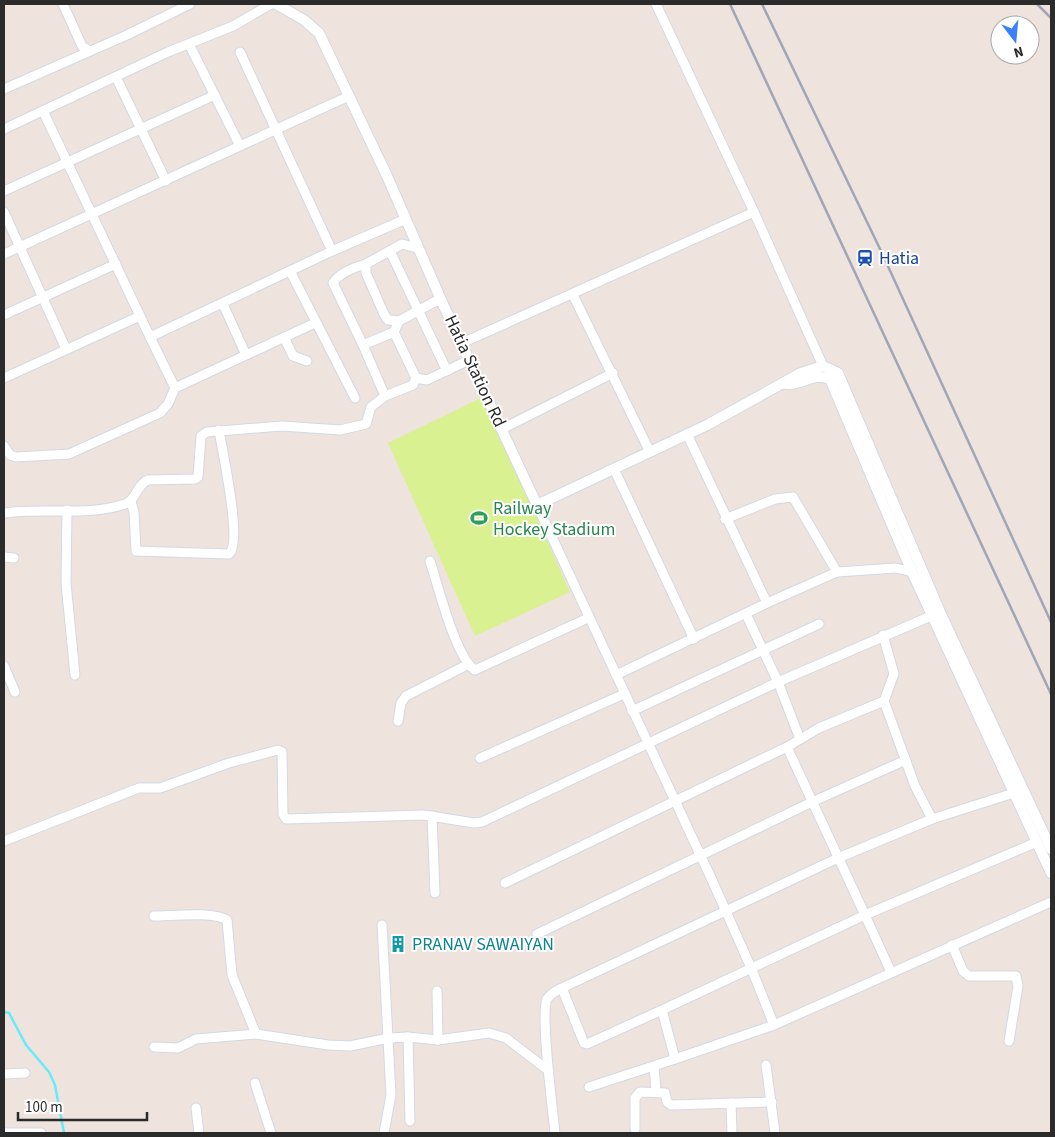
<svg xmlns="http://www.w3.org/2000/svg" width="1055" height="1137" font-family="'Source Sans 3',sans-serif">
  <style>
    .pitch { fill: #d9f190 }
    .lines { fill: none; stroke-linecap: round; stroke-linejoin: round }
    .stream { stroke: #68ebf8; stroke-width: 2.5 }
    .minor-casing { stroke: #d2d9e5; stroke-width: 11 }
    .tertiary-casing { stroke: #d2d9e5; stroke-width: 12 }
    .minor { stroke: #fff; stroke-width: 9 }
    .tertiary { stroke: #fff; stroke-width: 10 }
    .rail { stroke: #9fa6b7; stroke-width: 2.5 }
    .labels { text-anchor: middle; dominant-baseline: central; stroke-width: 4; stroke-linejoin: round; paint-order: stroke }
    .transit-label { font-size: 18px; fill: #164399; stroke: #fff; text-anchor: start }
    .street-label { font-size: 18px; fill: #2b2b2b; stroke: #fff }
    .leisure-label { font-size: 18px; fill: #27864d; stroke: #fff; text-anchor: start }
    .culture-label { font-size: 18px; fill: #0d838f; stroke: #fff; text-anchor: start }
  </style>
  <rect width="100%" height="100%" fill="#eee3dd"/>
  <!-- pitch -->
  <polygon class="pitch" points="483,397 570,592 475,636 388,443"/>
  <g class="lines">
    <!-- stream -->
    <polyline class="stream" points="4,1012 9,1013 26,1045 49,1072 55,1085 64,1133"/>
    <!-- minor casing -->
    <g class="minor-casing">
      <g id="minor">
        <polyline points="63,4 82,46 89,51"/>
        <polyline points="656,4 754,212 823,366"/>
        <polyline points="189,44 240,146"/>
        <polyline points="240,52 332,251"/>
        <polyline points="116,77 166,181"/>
        <polyline points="4,89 127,35 190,4"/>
        <polyline points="43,111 150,337 332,251 406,219"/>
        <polyline points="4,129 168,52 233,26 271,4"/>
        <polyline points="4,191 215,95"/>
        <polyline points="4,212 66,349"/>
        <polyline points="390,251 447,371"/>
        <polyline points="4,254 349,96"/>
        <polyline points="290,271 355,398"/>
        <polyline points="573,295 650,452"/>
        <polyline points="442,302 436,301 399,321 394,332 416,378 427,380 469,360"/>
        <polyline points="223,304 246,355"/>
        <polyline points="4,315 116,264"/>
        <polyline points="399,321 388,320 384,314 366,273 366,264 402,244 417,248"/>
        <polyline points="394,332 363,345 385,396 413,385 416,378"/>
        <polyline points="284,337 293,356 307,361"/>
        <polyline points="462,343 754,212"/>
        <path d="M363,345L333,283C340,272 355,267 366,264"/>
        <polyline points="4,378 140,316"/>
        <polyline points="175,388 315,323"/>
        <polyline points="502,429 613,373"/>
        <polyline points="4,446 10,455 16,457 69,454 160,413 168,404 175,388 150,337"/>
        <polyline points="614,469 694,639"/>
        <path d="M131,502L134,512L136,551L229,554C243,543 222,450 219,430"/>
        <polyline points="537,505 712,880 752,970 774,1025 1051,902"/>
        <polyline points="67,510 66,583 75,675"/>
        <path d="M4,513C43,507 86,517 125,504C137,500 136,485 148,480L195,479L198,477L201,436L207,432L282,426L340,430L366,424L371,407L385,396"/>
        <polyline points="725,519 775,499 793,497 837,572"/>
        <polyline points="4,557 14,558"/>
        <path d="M430,561C438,585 456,659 475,670L588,618"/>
        <polyline points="767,603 837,572 896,568 912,572"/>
        <polyline points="746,614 778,682 800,739"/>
        <polyline points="883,635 894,674 884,701"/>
        <polyline points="4,666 15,692"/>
        <polyline points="616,675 767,603 687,434"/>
        <polyline points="632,711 819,624"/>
        <polyline points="398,721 401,703 406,696 467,665"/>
        <polyline points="480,758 624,694"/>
        <polyline points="432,816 435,893"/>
        <polyline points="4,841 139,788 160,788 229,763 278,750 282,752 283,814 286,819 424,815 474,823 482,822 778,682 938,613"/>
        <polyline points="505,883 787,747"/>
        <path d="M154,916C171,916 214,911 227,920L232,975L256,1034L328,1045L350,1046L389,1038L408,1037L438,1040L489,1033L506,1038L549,1071"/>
        <polyline points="382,925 391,1095 384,1133"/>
        <polyline points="537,934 812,802 906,760"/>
        <polyline points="952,945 963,971 969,976 1016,976 1018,986 1009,1041"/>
        <polyline points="891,972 865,915 1037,842"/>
        <polyline points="437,991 438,1040"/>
        <polyline points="662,1010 587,1044 584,1043 562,988 838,858 932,819"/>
        <polyline points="774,1025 675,1059 662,1010 865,915 787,747 819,728 884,701 915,786 932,819 1020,791"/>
        <polyline points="408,1037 410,1121"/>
        <polyline points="154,1047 178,1048 196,1039 256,1034"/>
        <polyline points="766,1065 775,1133"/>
        <polyline points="654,1066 656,1091"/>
        <polyline points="4,1074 25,1073"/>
        <polyline points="255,1083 271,1133"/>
        <polyline points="589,1087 675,1059"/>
        <polyline points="731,1103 732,1133"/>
        <polyline points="196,1108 199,1133"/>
        <polyline points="635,1129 635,1098 640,1092 665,1093 667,1102 671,1105 772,1102"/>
        <polyline points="4,1133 41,1133"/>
        <path d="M555,1133C553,1111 540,1014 547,999C551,993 556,991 562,988"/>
      </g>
    </g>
    <!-- tertiary casing -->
    <g class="tertiary-casing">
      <g id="tertiary">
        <polyline points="276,4 304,20 319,33 387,176 442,302 537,505 707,425 801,373 823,366 838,373 940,612 1051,849"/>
        <path d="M786,384C802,385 814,372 830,379L912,572L1051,873"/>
      </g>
    </g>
    <!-- minor -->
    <use href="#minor" class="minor"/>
    <!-- tertiary -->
    <use href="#tertiary" class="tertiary"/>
    <!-- rail -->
    <g class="rail">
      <polyline points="730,4 1051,694"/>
      <polyline points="762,4 881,251 1051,622"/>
      <polyline points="1037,4 1051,18"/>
    </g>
  </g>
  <!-- icons -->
  <defs>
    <g id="station-bare" transform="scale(1.35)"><path d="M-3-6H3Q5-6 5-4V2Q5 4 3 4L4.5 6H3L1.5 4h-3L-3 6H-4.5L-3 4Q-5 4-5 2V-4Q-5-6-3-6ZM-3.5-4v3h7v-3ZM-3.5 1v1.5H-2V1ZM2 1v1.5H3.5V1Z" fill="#1a4fb4" stroke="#fff" stroke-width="2.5" paint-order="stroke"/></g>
    <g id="stadium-bare" transform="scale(1.35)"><path d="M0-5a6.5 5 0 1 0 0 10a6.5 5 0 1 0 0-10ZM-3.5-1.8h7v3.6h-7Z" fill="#2e9e5b" stroke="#fff" stroke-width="2.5" paint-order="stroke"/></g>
    <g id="building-bare" transform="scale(1.35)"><path d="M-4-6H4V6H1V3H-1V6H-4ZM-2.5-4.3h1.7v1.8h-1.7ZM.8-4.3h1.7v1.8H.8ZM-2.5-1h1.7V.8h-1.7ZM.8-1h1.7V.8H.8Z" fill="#0f9aa8" stroke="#fff" stroke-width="2.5" paint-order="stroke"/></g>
  </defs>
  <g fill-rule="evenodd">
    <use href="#station-bare" x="865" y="258"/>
    <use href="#stadium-bare" x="479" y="518"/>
    <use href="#building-bare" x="398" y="944"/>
  </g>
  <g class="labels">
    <!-- transit labels -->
    <g class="transit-label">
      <text x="879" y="258">Hatia</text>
    </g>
    <!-- street labels -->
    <g class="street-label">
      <text transform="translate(475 371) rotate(65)">Hatia Station Rd</text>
    </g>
    <!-- leisure labels -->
    <g class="leisure-label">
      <text x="493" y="508">Railway<tspan x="493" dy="21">Hockey Stadium</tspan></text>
    </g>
    <!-- culture labels -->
    <g class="culture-label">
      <text x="412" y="944">PRANAV SAWAIYAN</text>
    </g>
  </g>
  <!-- border -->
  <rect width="1055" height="1137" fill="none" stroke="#2b2b2b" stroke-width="10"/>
  <!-- north arrow -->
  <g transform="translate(1015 40) rotate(164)"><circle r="24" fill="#ffffff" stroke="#aaaaaa"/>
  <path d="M0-4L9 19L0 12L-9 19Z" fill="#3980ff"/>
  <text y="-8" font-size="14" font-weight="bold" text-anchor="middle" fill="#2b2b2b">N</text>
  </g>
  <!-- scale -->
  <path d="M18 1112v8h129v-8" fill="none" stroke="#2b2b2b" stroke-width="2.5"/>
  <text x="25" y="1112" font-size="15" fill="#2b2b2b" stroke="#ffffff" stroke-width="4" paint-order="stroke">100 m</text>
</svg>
